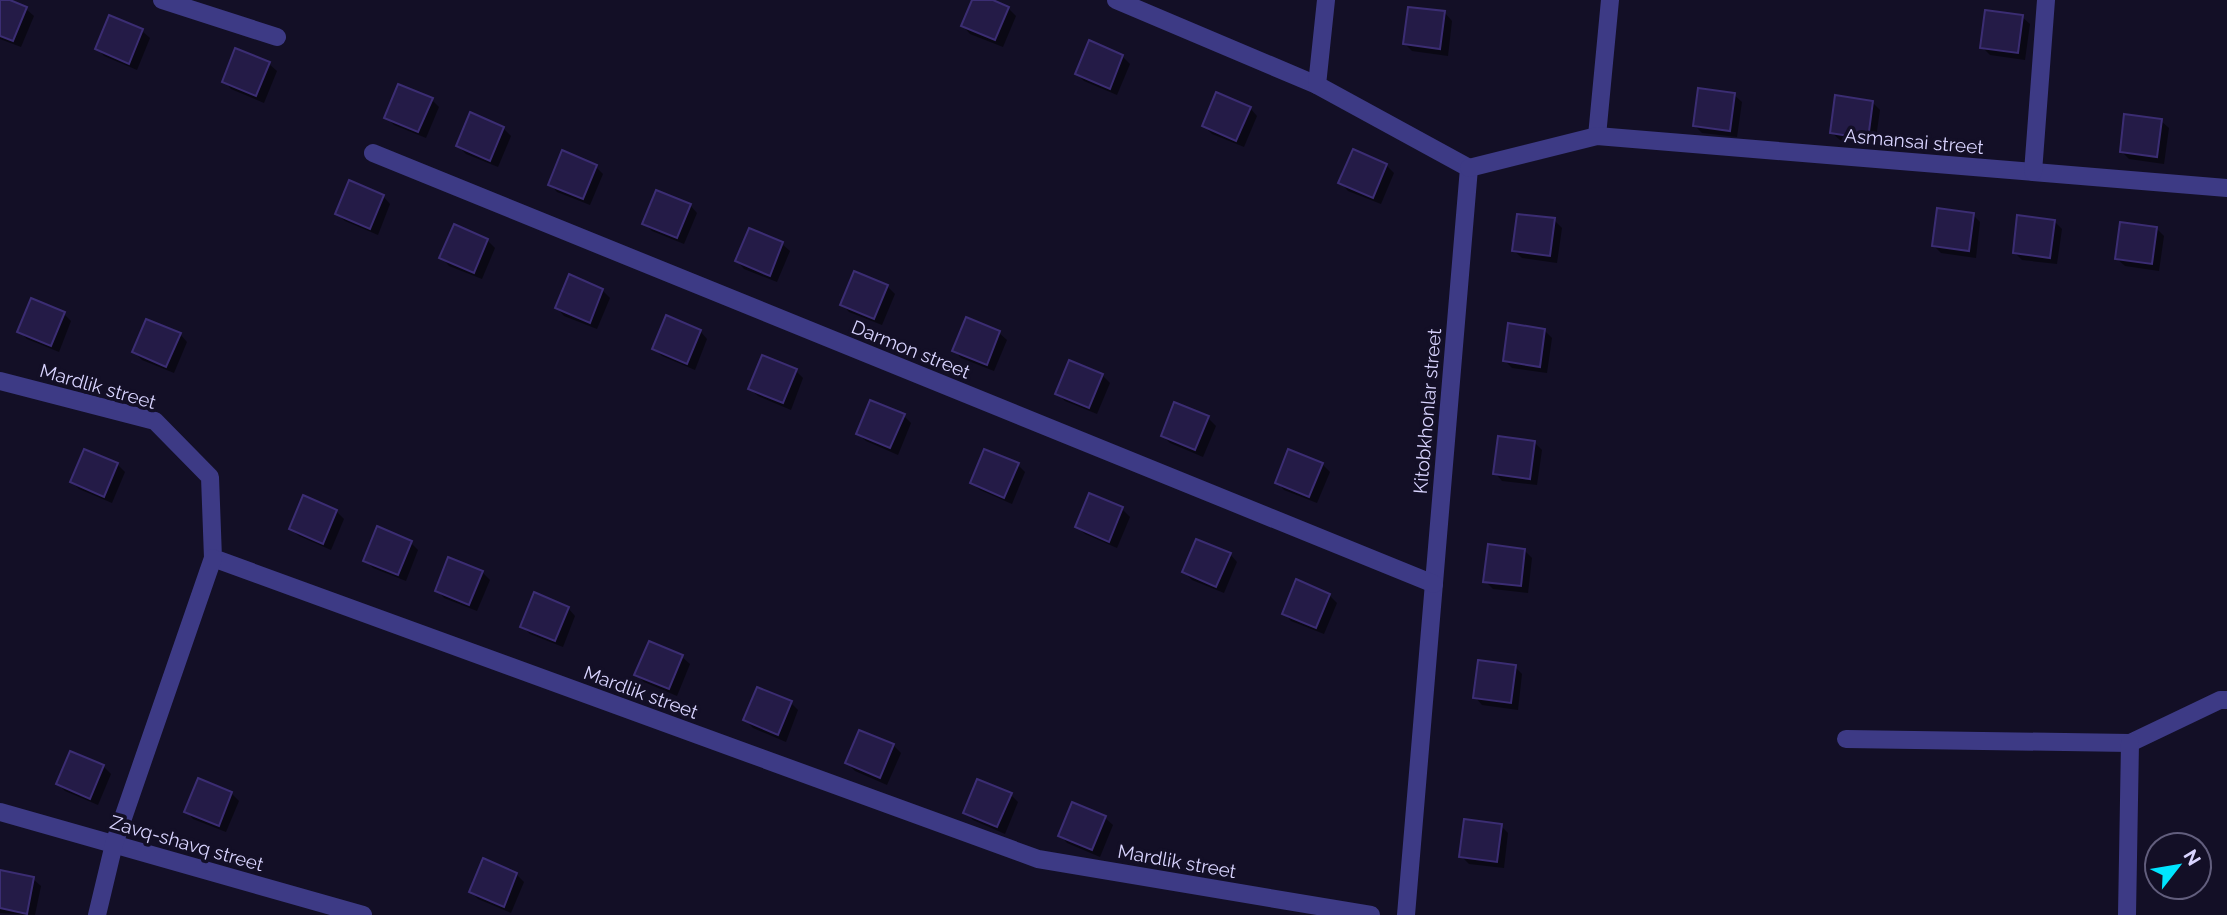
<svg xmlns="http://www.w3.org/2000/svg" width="2227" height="915" font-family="Raleway,sans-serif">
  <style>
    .shadow { fill: #0007 }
    .building { fill: #241b47; stroke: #3b2d73; stroke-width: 2 }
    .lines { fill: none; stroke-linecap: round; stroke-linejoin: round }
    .street { stroke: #3d3a85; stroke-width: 18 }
    .labels { text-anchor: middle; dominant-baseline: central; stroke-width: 7; stroke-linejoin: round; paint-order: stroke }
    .street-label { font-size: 19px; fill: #d9d4ff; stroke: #130f26 }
  </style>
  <rect width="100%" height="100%" fill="#130f26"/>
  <!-- shadow -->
  <g class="shadow">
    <polygon points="0,0 6,0 26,9 34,16 21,47 0,39"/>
    <polygon points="974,0 989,0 1008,8 1016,16 1003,47 970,34 963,26"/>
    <polygon points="1445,13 1452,21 1448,56 1412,51 1405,44"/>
    <polygon points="2022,17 2030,24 2025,60 1990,55 1982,47"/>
    <polygon points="110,18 142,31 150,38 137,70 104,56 97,48"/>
    <polygon points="236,50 269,64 277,71 264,103 231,89 224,81"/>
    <polygon points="1122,56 1130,64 1117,95 1084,81 1077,74"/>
    <polygon points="1734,95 1742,102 1737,137 1702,133 1694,125"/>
    <polygon points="432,100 439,107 426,138 394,125 386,117"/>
    <polygon points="1872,102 1880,110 1875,145 1840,140 1832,133"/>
    <polygon points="1250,108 1257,116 1244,147 1212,134 1204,126"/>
    <polygon points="2161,121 2169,128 2164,164 2129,159 2121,151"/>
    <polygon points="503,128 511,136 498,167 466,154 458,146"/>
    <polygon points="1386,165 1394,173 1381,204 1348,191 1341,183"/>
    <polygon points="596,167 603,174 590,205 557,192 550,184"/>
    <polygon points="383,196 390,204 378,235 345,221 337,214"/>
    <polygon points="690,205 697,213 684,244 652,231 644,223"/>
    <polygon points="1973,215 1980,222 1976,258 1941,253 1933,245"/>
    <polygon points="1554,220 1562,228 1557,263 1522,258 1514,251"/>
    <polygon points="2054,221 2062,229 2057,264 2022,260 2014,252"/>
    <polygon points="2156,228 2164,236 2159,271 2125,266 2117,259"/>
    <polygon points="487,240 495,248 482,279 449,266 442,258"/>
    <polygon points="782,244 790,251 777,282 744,269 737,261"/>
    <polygon points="887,286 895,294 882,325 849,312 842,304"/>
    <polygon points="602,290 610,298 597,329 564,316 557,308"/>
    <polygon points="64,314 71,321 59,352 27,339 19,331"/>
    <polygon points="1544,330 1552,338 1547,373 1512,368 1505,361"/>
    <polygon points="700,331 707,339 695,370 662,356 654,349"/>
    <polygon points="999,333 1007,340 994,371 961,358 954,350"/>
    <polygon points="180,334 187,342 174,373 142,360 134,352"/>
    <polygon points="796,371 803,378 791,410 758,396 750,389"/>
    <polygon points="1102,375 1110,383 1097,414 1065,401 1057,393"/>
    <polygon points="1175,404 1208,418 1216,426 1203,457 1170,443 1163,436"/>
    <polygon points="904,416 911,423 898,455 866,441 858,434"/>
    <polygon points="1534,442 1542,450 1537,485 1502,481 1495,473"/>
    <polygon points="117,464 125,472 112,503 79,489 72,482"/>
    <polygon points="1322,464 1330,472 1317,503 1284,490 1277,482"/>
    <polygon points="1018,465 1025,472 1012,504 980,490 972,483"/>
    <polygon points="1090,496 1122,509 1130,517 1117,548 1085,534 1077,527"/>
    <polygon points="336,511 344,519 331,550 299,536 291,529"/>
    <polygon points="411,543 418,550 406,581 373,568 365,560"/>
    <polygon points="1525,551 1532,558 1528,593 1493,589 1485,581"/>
    <polygon points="1230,554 1237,562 1224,593 1192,580 1184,572"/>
    <polygon points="482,572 490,580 477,611 444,598 437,590"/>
    <polygon points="1329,595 1337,603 1324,634 1291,621 1284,613"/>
    <polygon points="568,608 575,616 563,647 530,634 522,626"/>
    <polygon points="682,657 690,664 677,696 644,682 637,675"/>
    <polygon points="1515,667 1522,674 1518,710 1482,705 1475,697"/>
    <polygon points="791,703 798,710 786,742 753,728 745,720"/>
    <polygon points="893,745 901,753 887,785 855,771 847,763"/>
    <polygon points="103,766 111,774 98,805 65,791 58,784"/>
    <polygon points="231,793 239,801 226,832 193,819 186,811"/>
    <polygon points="1011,795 1018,802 1005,834 973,820 965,812"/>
    <polygon points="1105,818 1113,825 1100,857 1067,843 1060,835"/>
    <polygon points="1501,826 1508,833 1504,868 1469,864 1461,856"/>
    <polygon points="0,872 33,879 41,886 35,915 0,913"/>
    <polygon points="516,874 524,882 511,913 478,899 471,892"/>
  </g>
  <!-- building -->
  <g class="building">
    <polygon points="0,0 10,0 27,7 13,41 0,36"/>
    <polygon points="972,0 993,0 1009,7 995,40 961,26"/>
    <polygon points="1408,7 1445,11 1440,49 1403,44"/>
    <polygon points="1985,10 2023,15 2018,53 1980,48"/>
    <polygon points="109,15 143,29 129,64 95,49"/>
    <polygon points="1089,40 1123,55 1110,89 1075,74"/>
    <polygon points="235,48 270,62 256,96 222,82"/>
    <polygon points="398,84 433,98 418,132 384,118"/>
    <polygon points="1698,88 1735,93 1730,131 1693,126"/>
    <polygon points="1216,92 1251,107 1236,141 1202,126"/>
    <polygon points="1835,95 1873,101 1868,139 1830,133"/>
    <polygon points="470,112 504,127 490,161 456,146"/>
    <polygon points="2124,114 2162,119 2157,157 2120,152"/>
    <polygon points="1353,149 1387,164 1373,198 1338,183"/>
    <polygon points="562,150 597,165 583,199 548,185"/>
    <polygon points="349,180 384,195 370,229 335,214"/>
    <polygon points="656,190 691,204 677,238 642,224"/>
    <polygon points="1937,208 1974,213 1969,251 1932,246"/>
    <polygon points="1517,214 1555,218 1550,256 1512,251"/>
    <polygon points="2017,215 2055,220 2050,258 2013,253"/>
    <polygon points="2120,222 2157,227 2152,264 2115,259"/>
    <polygon points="454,224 488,239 474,273 439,258"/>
    <polygon points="749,228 783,242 770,276 735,261"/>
    <polygon points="854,271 888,285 874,319 840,305"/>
    <polygon points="569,274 603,289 590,323 555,308"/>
    <polygon points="31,298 65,312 51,346 17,332"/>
    <polygon points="666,315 701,330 687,364 652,349"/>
    <polygon points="966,317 1000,331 987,365 952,351"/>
    <polygon points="146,319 181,333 166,367 132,352"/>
    <polygon points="1508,323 1545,329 1540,367 1503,361"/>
    <polygon points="762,355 797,369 783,403 748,389"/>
    <polygon points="1069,360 1103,374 1089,408 1055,394"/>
    <polygon points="870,400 905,414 890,448 856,434"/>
    <polygon points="1174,402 1209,416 1195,450 1161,436"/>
    <polygon points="1498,436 1535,441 1530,479 1493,474"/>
    <polygon points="84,449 118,463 104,497 70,482"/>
    <polygon points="984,449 1019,463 1004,498 970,483"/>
    <polygon points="1288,449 1323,463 1309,497 1275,483"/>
    <polygon points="1089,493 1123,507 1109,542 1075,527"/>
    <polygon points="303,495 337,510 323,544 289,529"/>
    <polygon points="377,526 412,541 398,575 363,561"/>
    <polygon points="1196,539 1231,553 1216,587 1182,572"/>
    <polygon points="1488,544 1525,549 1521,586 1483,582"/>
    <polygon points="448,557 483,571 469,605 435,591"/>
    <polygon points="1296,579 1330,594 1316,628 1282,614"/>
    <polygon points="534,592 569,607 555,641 520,627"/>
    <polygon points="649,641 683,655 669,689 634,675"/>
    <polygon points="1478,660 1516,665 1511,703 1473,698"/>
    <polygon points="757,687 792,701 778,735 743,720"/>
    <polygon points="859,730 894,744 880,778 845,763"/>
    <polygon points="70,751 104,765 90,799 56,784"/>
    <polygon points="198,778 232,792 219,826 184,812"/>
    <polygon points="977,779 1012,793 997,827 963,813"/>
    <polygon points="1072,802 1106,816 1092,850 1058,836"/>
    <polygon points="1464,819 1502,824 1497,862 1459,857"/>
    <polygon points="483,858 517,873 504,907 469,892"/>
    <polygon points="0,870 34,877 27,914 0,908"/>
  </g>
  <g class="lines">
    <!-- street -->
    <g class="street">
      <polyline points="162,0 277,37"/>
      <polyline points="1116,0 1317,85"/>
      <polyline points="1326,0 1317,85 1469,168 1406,915"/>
      <polyline points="1597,136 1610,0"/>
      <polyline points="373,153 1434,584"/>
      <polyline points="1469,168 1597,136 2227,188"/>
      <polyline points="2033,172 2046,0"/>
      <polyline points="0,381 155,421 210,477 213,558 1038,859 1371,915"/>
      <polyline points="1846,739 2130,743 2220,700 2227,700"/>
      <polyline points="0,812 363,915"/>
      <polyline points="97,915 114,844 213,558"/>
      <polyline points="2127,915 2130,743"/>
    </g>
  </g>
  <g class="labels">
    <!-- street labels -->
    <g class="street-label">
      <text transform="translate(1914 141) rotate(5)">Asmansai street</text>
      <text transform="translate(911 349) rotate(22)">Darmon street</text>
      <text transform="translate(98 386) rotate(16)">Mardlik street</text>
      <text transform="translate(1427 411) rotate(-85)">Kitobkhonlar street</text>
      <text transform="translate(641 692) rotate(20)">Mardlik street</text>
      <text transform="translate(187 843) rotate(16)">Zavq-shavq street</text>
      <text transform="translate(1177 861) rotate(10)">Mardlik street</text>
    </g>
  </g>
  <!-- north arrow -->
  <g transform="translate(2178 866) rotate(59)"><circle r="33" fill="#130f26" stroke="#625e7d" stroke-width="2"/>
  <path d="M0-5L12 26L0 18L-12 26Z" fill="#00e5ff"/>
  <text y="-10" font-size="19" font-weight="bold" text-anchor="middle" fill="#d9d4ff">N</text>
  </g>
</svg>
